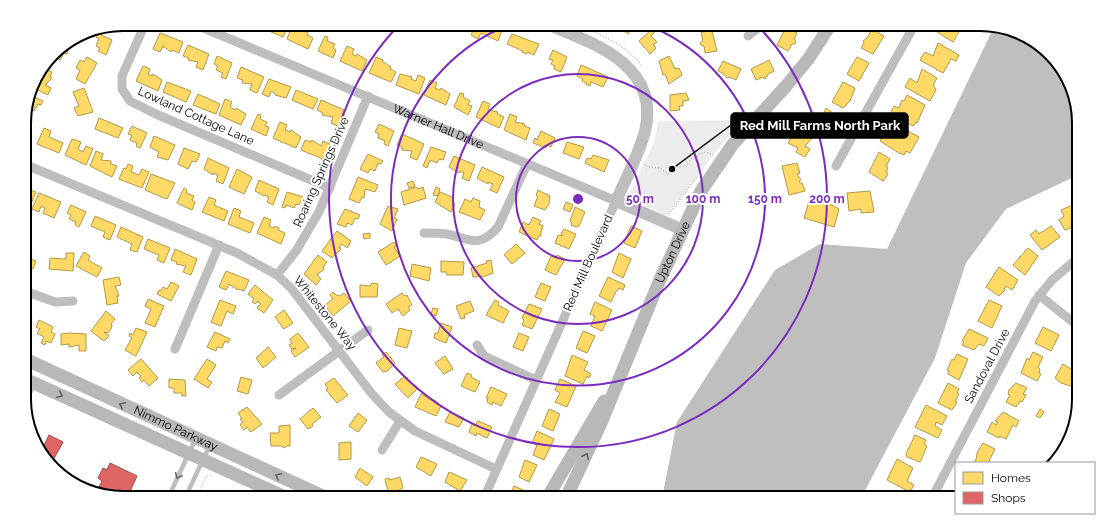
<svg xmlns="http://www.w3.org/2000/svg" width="1103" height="522" font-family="Raleway,sans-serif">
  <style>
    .green { fill: #ececec }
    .water { fill: #bfbfbf }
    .homes { fill: #ffd966; stroke: #b29847 }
    .shops { fill: #e06666; stroke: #9d4747 }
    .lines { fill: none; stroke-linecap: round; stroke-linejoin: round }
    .path { stroke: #b9b9b9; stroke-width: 1.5; stroke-dasharray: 1 2; stroke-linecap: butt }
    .service { stroke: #bebebe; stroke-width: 4.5 }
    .minor { stroke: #bebebe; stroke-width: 9 }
    .tertiary { stroke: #bebebe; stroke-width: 12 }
    .secondary { stroke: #b8b8b8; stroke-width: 13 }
    .oneway { stroke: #656565 }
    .oneway2 { stroke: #686868 }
    .ring { fill: none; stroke: #7b2cbf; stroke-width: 2 }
    .labels { text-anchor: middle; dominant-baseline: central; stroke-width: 4; stroke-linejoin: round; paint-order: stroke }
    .street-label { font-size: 12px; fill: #000; stroke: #fff }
    .rim { fill: none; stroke: #000; stroke-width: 2 }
    .centre { fill: #7b2cbf; stroke: #fff; stroke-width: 2 }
    .ring-label { font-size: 12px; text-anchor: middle; font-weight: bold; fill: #7b2cbf; stroke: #fff; stroke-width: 4; stroke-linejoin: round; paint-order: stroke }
    .leader { fill: none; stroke: #000; stroke-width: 1.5 }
    .callout-dot { fill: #000; stroke: #fff; stroke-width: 1.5 }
    .callout { fill: #000; stroke: #000; stroke-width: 1.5 }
    .callout-label { font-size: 13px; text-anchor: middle; font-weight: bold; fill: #fff }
  </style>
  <rect width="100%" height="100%" fill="#fff"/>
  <!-- green -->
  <polygon class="green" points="744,120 722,144 667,216 631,199 631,191 655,140 658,121"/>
  <!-- water -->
  <polygon class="water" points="994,27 1018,32 1059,63 1078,110 1078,175 1006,209 966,263 935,358 861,498 662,498 677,422 775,270 820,244 887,249"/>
  <!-- homes -->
  <g class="homes">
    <polygon points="121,24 118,31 109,27"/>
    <polygon points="264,24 289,24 283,37 262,28"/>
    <polygon points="293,24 300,26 299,28 308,33 307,35 313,38 308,49 287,39"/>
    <polygon points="446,24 452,25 450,30 444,28"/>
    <polygon points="476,24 487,24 502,30 498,41 481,33 478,39 471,35"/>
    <polygon points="614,24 630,24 633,26 628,34"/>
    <polygon points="945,24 959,24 958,26 961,28 953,42 937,32 941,25 944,27"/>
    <polygon points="786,27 797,33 794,39 796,42 795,44 792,44 788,51 777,45"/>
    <polygon points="872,29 884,36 873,54 861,48 864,43 863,41 867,38"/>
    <polygon points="651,30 654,33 651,36 657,42 653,45 656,48 650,54 639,41"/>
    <polygon points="712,31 717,51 705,53 704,46 701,45 700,43 703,41 701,32"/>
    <polygon points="98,33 112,40 106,55 98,51 100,48 96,46 99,39 96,37"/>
    <polygon points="160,33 183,42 179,53 172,50 171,52 163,46 160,52 153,49"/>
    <polygon points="512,34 539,44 534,55 527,52 526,54 522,52 523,51 507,44"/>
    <polygon points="325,36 328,37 327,41 335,44 333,48 336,50 333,58 318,51"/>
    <polygon points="938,43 959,55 956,61 951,59 943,73 920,60 925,52 933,56"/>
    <polygon points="188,45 209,54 203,70 196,67 198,62 188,60 189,58 183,56"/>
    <polygon points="347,46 354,49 352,54 356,56 357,54 367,60 362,71 340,61"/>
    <polygon points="61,47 68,51 67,54 64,53 60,60 56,57 54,61 50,59"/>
    <polygon points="553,50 567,57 561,72 554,69 555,66 551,64 553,60 549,59"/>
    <polygon points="217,56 232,63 226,79 221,77 223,73 216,70 218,66 214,64"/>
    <polygon points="669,56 675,69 679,68 682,75 669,84 665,74 663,75 659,61"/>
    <polygon points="87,57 97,63 85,84 76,79 80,70 76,68 80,60 84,62"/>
    <polygon points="376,57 383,60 382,61 391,67 390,69 396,72 391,82 369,73"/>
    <polygon points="857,57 869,63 859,81 847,74"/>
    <polygon points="769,60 774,71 768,74 765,79 763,77 756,80 751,69"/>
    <polygon points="723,61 741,69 736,80 730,77 727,78 724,74 718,71"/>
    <polygon points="581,65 608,77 603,87 591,82 590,86 586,84 586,83 582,81 583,79 577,76"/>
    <polygon points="143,66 150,69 148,74 152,76 153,74 162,80 158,91 136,81"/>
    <polygon points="241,67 264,77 257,93 250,90 252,84 242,83 243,80 237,78"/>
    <polygon points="43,68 52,72 50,77 52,78 45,85 51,88 48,95 32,87"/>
    <polygon points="922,69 937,78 933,85 936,90 930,101 905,87 910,78 917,83"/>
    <polygon points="400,74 412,77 411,79 416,81 418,75 425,78 419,94 396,85"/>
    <polygon points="269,79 291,87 286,98 275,95 276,94 271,91 269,97 262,94"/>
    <polygon points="430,80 437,83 435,88 440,90 441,88 450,94 446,105 424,95"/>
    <polygon points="167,82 191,91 186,102 163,92"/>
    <polygon points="843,82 855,88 850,101 843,108 832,102"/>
    <polygon points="84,88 93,112 78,116 74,108 79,106 73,92"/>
    <polygon points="296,90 318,99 313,109 292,100"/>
    <polygon points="460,93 464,94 463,97 470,101 468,105 472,106 468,115 454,107"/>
    <polygon points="686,93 689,100 683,101 683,106 679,106 680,110 670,111 670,95"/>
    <polygon points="198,94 220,104 216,114 193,105"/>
    <polygon points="30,95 43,101 41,105 38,104 34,111 30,108 28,112 26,111"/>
    <polygon points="907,95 925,105 917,123 916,122 913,126 890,114 894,106 899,108 902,100 904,101"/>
    <polygon points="225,99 232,102 230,107 235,110 236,108 246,114 241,125 219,115"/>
    <polygon points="321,100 344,110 338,126 331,123 333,117 322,115 323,113 317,110"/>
    <polygon points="483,101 490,104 488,110 498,112 497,114 504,117 499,128 476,117"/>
    <polygon points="826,108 838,117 837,119 835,118 827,133 817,128"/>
    <polygon points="258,114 261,115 260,119 267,122 265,126 269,127 266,136 251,129"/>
    <polygon points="510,114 517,117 515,122 525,124 524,126 530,128 526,140 504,130"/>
    <polygon points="99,118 123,128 118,138 95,129"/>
    <polygon points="24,119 32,122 25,138 24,137"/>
    <polygon points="280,122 287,125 285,130 290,132 291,130 301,137 296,148 273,138"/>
    <polygon points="886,122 897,128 899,126 919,137 910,153 906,151 904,155 899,153 880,141 883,135 887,138 889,135 881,130"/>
    <polygon points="379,124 394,131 388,146 384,144 385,141 378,138 379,134 375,132"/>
    <polygon points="132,126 147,133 140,148 136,146 137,143 130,140 132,135 128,134"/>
    <polygon points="798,127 814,136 805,146 810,149 805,157 796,152 798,148 788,143"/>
    <polygon points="44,128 51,131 49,137 63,143 59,153 37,144"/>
    <polygon points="541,131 555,138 551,147 547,145 546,148 533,143 535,138 537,140"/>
    <polygon points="402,134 424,144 417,160 410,157 412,151 402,150 403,148 397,145"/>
    <polygon points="154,136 175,145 168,160 157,157 159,152 150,147"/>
    <polygon points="72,139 81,142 78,149 83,152 86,146 93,149 86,165 65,155"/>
    <polygon points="305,140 311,142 312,140 321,146 323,141 330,144 323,159 301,150"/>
    <polygon points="567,142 584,147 579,159 563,153"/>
    <polygon points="431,147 446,152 443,160 439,159 437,163 430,160 427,168 423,166"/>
    <polygon points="184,148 200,154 196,162 192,161 188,169 178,164"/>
    <polygon points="96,151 103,154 101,160 111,161 111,164 117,166 112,177 90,166"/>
    <polygon points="879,152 890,159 886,166 888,168 886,172 888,174 883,181 869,172"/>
    <polygon points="368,154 383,161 381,164 378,163 375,171 370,169 368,173 360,169"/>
    <polygon points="593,155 609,160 604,172 585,163 587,158 591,159"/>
    <polygon points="454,156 475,165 469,181 462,178 464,173 460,171 459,173 449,167"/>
    <polygon points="208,158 229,168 223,184 216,181 218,175 213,173 213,175 204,169"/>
    <polygon points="797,163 800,173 797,174 801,180 799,181 800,183 802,183 805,191 789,195 782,166"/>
    <polygon points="128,164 133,166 131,172 139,175 142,169 149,172 142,188 119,179 124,168 126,169"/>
    <polygon points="482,167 504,177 497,193 490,190 493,184 488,182 488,184 477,178"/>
    <polygon points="237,169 252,177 244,194 229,187"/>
    <polygon points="151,174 175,183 167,199 145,190"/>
    <polygon points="358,177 378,185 375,192 365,189 364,198 362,197 359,203 349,199"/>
    <polygon points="259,180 279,189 273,205 267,202 269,197 264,195 264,196 255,191"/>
    <polygon points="413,181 415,186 409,188 407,183"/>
    <polygon points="416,187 418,189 423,187 426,198 404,205 401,192"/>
    <polygon points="436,187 440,189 438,196 433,195"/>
    <polygon points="24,188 36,192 29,208 24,205"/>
    <polygon points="184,188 187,190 186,193 194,196 192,200 195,202 192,210 177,203"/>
    <polygon points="538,190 550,196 549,204 545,210 534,206 538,196 536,195"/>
    <polygon points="870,191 874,212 861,213 861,209 849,211 847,193"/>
    <polygon points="287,192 303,197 299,205 296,204 294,208 286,205 285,208 282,207"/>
    <polygon points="440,192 454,198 452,202 455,204 451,212 435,202"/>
    <polygon points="39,193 61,202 54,218 43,213 45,208 41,206 39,212 32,209"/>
    <polygon points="209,197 216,200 214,205 228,211 224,221 202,212"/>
    <polygon points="473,198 480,201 479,207 485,210 480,220 459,212 465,199 471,202"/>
    <polygon points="810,198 826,202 839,209 834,227 804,218"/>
    <polygon points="566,202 573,205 570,212 563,209"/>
    <polygon points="1075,204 1078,209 1079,227 1078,225 1065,230 1059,220 1064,216 1061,210"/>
    <polygon points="71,205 86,212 79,227 75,225 76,222 69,219 71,215 67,213"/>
    <polygon points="388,206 398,209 394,218 397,219 392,231 380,224"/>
    <polygon points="575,207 585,212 579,226 577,227 571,225 572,223 570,221"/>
    <polygon points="234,208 241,211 239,217 254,223 250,233 228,224"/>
    <polygon points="345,209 360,215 358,219 355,218 352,225 347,223 346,227 337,224"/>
    <polygon points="95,216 116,225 110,240 103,237 105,232 91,226"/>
    <polygon points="264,217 271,220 269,226 274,228 275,226 279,228 278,230 285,233 281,244 257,233"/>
    <polygon points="533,217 541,221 539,224 543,226 541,232 541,236 539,236 537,240 519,232 523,222 529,225"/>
    <polygon points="631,226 642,231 635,248 624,243"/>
    <polygon points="1051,226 1060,237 1042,250 1030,235 1036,230 1039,234"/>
    <polygon points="121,227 143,237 137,252 130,250 132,244 117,237"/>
    <polygon points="564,229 576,234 569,249 555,243 558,235 562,236 561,234"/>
    <polygon points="337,231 351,241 347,248 342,244 339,248 341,249 332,258 322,251"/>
    <polygon points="370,233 370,238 364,239 363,234"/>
    <polygon points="148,239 170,248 164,263 157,260 159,255 144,249"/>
    <polygon points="394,242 396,246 394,247 400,256 386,265 378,252"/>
    <polygon points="516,244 525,253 512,264 504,255"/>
    <polygon points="25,248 29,250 28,253 32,254 30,259 36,261 33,269 25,266"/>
    <polygon points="1028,248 1038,256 1025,275 1013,265"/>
    <polygon points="175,249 197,259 191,275 183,272 186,266 176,264 177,262 171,260"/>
    <polygon points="84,252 90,256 88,260 102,268 97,277 76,266"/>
    <polygon points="66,253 74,253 73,271 49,269 50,258 66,259"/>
    <polygon points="619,253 631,259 623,278 612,272"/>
    <polygon points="318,255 327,262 323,267 324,269 317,275 321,279 316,285 304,274"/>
    <polygon points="557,255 565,259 556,275 545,270 551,256 556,258"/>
    <polygon points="491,260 493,273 486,276 473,277 471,268 487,263 486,261"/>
    <polygon points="441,261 464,262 463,275 447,275 446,272 441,272"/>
    <polygon points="412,264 431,268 429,281 410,276"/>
    <polygon points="999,267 1018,280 1012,290 1006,286 1004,289 1005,290 999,296 986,287"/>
    <polygon points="226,271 249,280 244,291 238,289 238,290 229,284 226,290 219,287"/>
    <polygon points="119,277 121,285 115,286 119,296 117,296 118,303 107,305 103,280"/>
    <polygon points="608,277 625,285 623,290 619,288 617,291 616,291 611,302 599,296"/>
    <polygon points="171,282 179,286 171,301 157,294 159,290 161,291 163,287 167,289"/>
    <polygon points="1079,282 1079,296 1072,288"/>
    <polygon points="372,283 378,284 377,297 360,297 360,285 370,286"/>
    <polygon points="541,283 551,287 545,301 535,297"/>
    <polygon points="255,285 273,300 264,313 257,308 261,304 258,301 255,304 252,302 254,299 248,294"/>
    <polygon points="333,292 336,295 340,296 344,293 351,301 333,316 325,305 333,299 330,295"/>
    <polygon points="402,293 404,296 407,295 412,305 408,307 410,310 403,316 398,309 392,313 386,304"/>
    <polygon points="148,299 164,306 155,327 145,323 151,309 145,306"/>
    <polygon points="220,300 236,306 233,314 227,311 221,326 211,322"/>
    <polygon points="495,300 499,302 498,305 509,311 503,323 486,315"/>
    <polygon points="989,300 1002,306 992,328 978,321"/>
    <polygon points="470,301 474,311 464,315 465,318 461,319 456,306"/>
    <polygon points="595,302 612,310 602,331 591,326 595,316 590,314"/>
    <polygon points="529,304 542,309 532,329 522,325 524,320 522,318"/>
    <polygon points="433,308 438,309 436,316 431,314"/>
    <polygon points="284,310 293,323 284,329 275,317"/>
    <polygon points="106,311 115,319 111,324 112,325 111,329 108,333 104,332 109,336 104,341 91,331"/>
    <polygon points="25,314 32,317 25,332"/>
    <polygon points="39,320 53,327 51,332 55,334 51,343 46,341 45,345 41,343 44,337 37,333 40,329 36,327"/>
    <polygon points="441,323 452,327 446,343 434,338 435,333 438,333"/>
    <polygon points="1043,327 1059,335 1051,351 1035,343"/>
    <polygon points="136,328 147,332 136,356 125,350 132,338 129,336 130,333 133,335"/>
    <polygon points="399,328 412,331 407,348 395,345"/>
    <polygon points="969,329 988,338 984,346 979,344 974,350 962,345 964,342 962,341"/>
    <polygon points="583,331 595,336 587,353 576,348"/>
    <polygon points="215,332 230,339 228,343 225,341 222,348 217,347 216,351 207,347"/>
    <polygon points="69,333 86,334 86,351 79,351 79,345 69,347 69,344 61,345 61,334"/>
    <polygon points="298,333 309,347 295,357 291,351 296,348 292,349 289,345 292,343 290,339"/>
    <polygon points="519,333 529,337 523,351 513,347"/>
    <polygon points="268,347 276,357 263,368 256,358"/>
    <polygon points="386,352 395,363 387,371 383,372 376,363 384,357 382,355"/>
    <polygon points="1033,352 1043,357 1038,367 1040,369 1039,373 1041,374 1037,381 1021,373 1027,358 1029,360"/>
    <polygon points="957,354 968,359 959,380 948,374 949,371 947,370 952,359 954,360"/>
    <polygon points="572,355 588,362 584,370 591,374 589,378 587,376 583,384 565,376"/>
    <polygon points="445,356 453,369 444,374 435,363"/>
    <polygon points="141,359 158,378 149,386 144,380 142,382 139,378 141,376 137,372 133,376 128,370"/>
    <polygon points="207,359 216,365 207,379 212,382 208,388 194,379"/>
    <polygon points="1063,364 1071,369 1072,368 1079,371 1079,376 1074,387 1061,383 1055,378"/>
    <polygon points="467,373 472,375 471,377 480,382 475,392 461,386"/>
    <polygon points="405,376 417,389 408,398 395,384"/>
    <polygon points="241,377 252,380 248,394 237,391"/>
    <polygon points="334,378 348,395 337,403 326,390 328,389 325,384"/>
    <polygon points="169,379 185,380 186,396 182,396 182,393 174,393 174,388 169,388"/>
    <polygon points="560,379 576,386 567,407 555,402 560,393 555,390"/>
    <polygon points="948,383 959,389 957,393 959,394 955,401 957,402 952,410 938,403"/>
    <polygon points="1016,383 1027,388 1023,394 1026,395 1022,402 1020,401 1016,407 1006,402 1010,395 1008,394 1009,390"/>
    <polygon points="491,387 507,394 501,406 493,402 492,405 487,402 488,398 486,398"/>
    <polygon points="421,394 436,401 436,403 441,406 436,416 415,407"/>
    <polygon points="926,405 947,416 942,425 936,422 935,426 942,430 938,438 915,427"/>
    <polygon points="247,407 262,424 251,432 247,427 244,430 240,425 243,422 240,419 242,418 238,413"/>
    <polygon points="313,408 321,417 312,424 313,426 308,429 300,419"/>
    <polygon points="549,409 560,414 553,431 542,426"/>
    <polygon points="1040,409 1044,412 1040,418 1036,416"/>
    <polygon points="450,412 464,418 459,427 445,422"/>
    <polygon points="1003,412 1019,421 1016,427 1013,425 1006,439 1000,436 999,438 987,432 992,422 996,425 998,422 995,421"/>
    <polygon points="358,413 367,420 358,432 349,426"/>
    <polygon points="478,421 492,427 487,438 477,433 476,436 469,432 472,424 475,426"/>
    <polygon points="290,425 290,446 286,446 285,448 281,446 271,446 270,433 279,433 279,426"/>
    <polygon points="537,431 554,439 544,460 533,455 537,445 532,443"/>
    <polygon points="915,435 926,440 924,444 927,446 920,462 907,457 906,454"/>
    <polygon points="351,442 351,459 339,460 339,443"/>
    <polygon points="983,443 995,449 988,463 974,463 977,457 976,456 978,451"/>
    <polygon points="421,457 437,464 431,476 416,467"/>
    <polygon points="897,459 913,468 907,481 914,485 910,492 887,480"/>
    <polygon points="525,460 537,465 529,482 519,477"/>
    <polygon points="360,468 373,477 367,486 355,477"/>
    <polygon points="449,472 467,480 460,491 445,482"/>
    <polygon points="400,477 403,488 397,491 397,493 392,495 391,491 388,492 385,479 389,478 390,480"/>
    <polygon points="514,486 528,492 526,498 512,498 514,494 511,493"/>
    <polygon points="892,491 903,497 903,498 888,498"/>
  </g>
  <!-- shops -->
  <g class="shops">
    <polygon points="49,435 63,442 51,464 44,459 41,452"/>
    <polygon points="110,463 137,476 127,498 123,498 99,487 102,481 98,478 103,468 107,470"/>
  </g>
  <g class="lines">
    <!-- path -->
    <g class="path">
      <path d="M592,31C610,39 631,49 642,67"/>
      <path d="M644,164L648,167L660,168L668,174L672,173L676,167L686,166C691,158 698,153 707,152L713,156"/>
      <polyline points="669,214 697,177"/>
      <polyline points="196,498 206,477 211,475"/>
    </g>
    <!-- service -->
    <g class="service">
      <polyline points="25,404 34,384"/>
      <polyline points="168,498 196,438"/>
      <polyline points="185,498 210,445"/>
    </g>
    <!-- minor -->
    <g class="minor">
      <polyline points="145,24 122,76 122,89 130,101 158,115 330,188"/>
      <path id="s1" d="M194,24L616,201L484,498"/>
      <polyline points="748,36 763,24"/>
      <polyline points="24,164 237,253 277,275 291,288 372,394 389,412 415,431 496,469"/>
      <polyline points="836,166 915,24"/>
      <path d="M424,233C431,233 439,233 446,234C469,238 478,250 498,227L527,164"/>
      <polyline points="277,275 296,251 319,212 368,96"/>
      <polyline points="25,291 55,302 73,301"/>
      <polyline points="1039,295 1079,327"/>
      <polyline points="477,345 484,356 536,380"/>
      <polyline points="175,349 219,245"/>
      <polyline points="279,395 368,330"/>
      <polyline points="382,450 400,421"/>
      <polyline points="932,498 1035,301 1052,280 1079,257"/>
    </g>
    <!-- tertiary -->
    <path class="tertiary" d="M547,24C593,43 661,65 645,131C639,155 626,178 616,201L683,230"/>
    <!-- secondary -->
    <g class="secondary">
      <path id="s2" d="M25,359L327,498"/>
      <polyline points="25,379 287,498"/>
      <polyline points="547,498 604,401"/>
      <path id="s3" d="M566,498L601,423L659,282L701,191L733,144L787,85L809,58L831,24"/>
    </g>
  </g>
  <!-- one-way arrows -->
  <defs><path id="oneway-chevron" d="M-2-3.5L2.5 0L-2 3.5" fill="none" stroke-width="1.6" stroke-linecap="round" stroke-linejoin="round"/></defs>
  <g class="oneway">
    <use href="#oneway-chevron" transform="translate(60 395) rotate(25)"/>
    <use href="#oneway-chevron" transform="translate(122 405) rotate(-155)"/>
    <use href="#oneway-chevron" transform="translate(586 456) rotate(-65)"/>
    <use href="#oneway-chevron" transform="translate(278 476) rotate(-155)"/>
  </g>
  <use class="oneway2" href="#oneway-chevron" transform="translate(178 476) rotate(115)"/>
  <!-- distance rings -->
  <g class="ring">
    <circle cx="578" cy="199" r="62"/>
    <circle cx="578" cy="199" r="125"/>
    <path d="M645 24A187 187 0 1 1 511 24"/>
    <path d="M756 24A249 249 0 1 1 400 24"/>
  </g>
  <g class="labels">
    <!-- street labels -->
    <g class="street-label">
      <text transform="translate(196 116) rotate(24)">Lowland Cottage Lane</text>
      <text stroke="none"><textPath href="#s1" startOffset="265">Warner Hall Drive</textPath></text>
      <text transform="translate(321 172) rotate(-66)">Roaring Springs Drive</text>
      <text stroke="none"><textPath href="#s3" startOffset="268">Upton Drive</textPath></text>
      <text transform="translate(588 263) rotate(-66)">Red Mill Boulevard</text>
      <text transform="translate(325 313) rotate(51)">Whitestone Way</text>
      <text transform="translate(987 366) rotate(-62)">Sandoval Drive</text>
      <text stroke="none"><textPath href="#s2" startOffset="166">Nimmo Parkway</textPath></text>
    </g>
  </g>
  <!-- crop -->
  <path d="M0 0H1103V522H0ZM123 31H980A92 92 0 0 1 1072 123V399A92 92 0 0 1 980 491H123A92 92 0 0 1 31 399V123A92 92 0 0 1 123 31Z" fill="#fff" fill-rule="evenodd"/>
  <path class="rim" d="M123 31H980A92 92 0 0 1 1072 123V399A92 92 0 0 1 980 491H123A92 92 0 0 1 31 399V123A92 92 0 0 1 123 31Z"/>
  <circle cx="578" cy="199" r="6" class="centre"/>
  <g class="ring-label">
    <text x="640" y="203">50 m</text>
    <text x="703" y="203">100 m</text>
    <text x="765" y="203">150 m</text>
    <text x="827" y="203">200 m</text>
  </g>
  <!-- callouts -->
  <path class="leader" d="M672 169L731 125"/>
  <circle class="callout-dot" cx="672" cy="169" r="4"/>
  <rect class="callout" x="731" y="113" width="177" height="25" rx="4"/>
  <g class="callout-label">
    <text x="820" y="130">Red Mill Farms North Park</text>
  </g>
  <!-- legend -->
  <rect x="955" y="462" width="140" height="52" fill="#ffffff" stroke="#999999"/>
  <rect x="963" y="472" width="20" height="12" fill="#ffd966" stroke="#999999"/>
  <text x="991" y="482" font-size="12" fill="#000000">Homes</text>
  <rect x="963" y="492" width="20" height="12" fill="#e06666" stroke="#999999"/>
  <text x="991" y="502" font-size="12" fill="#000000">Shops</text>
</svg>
